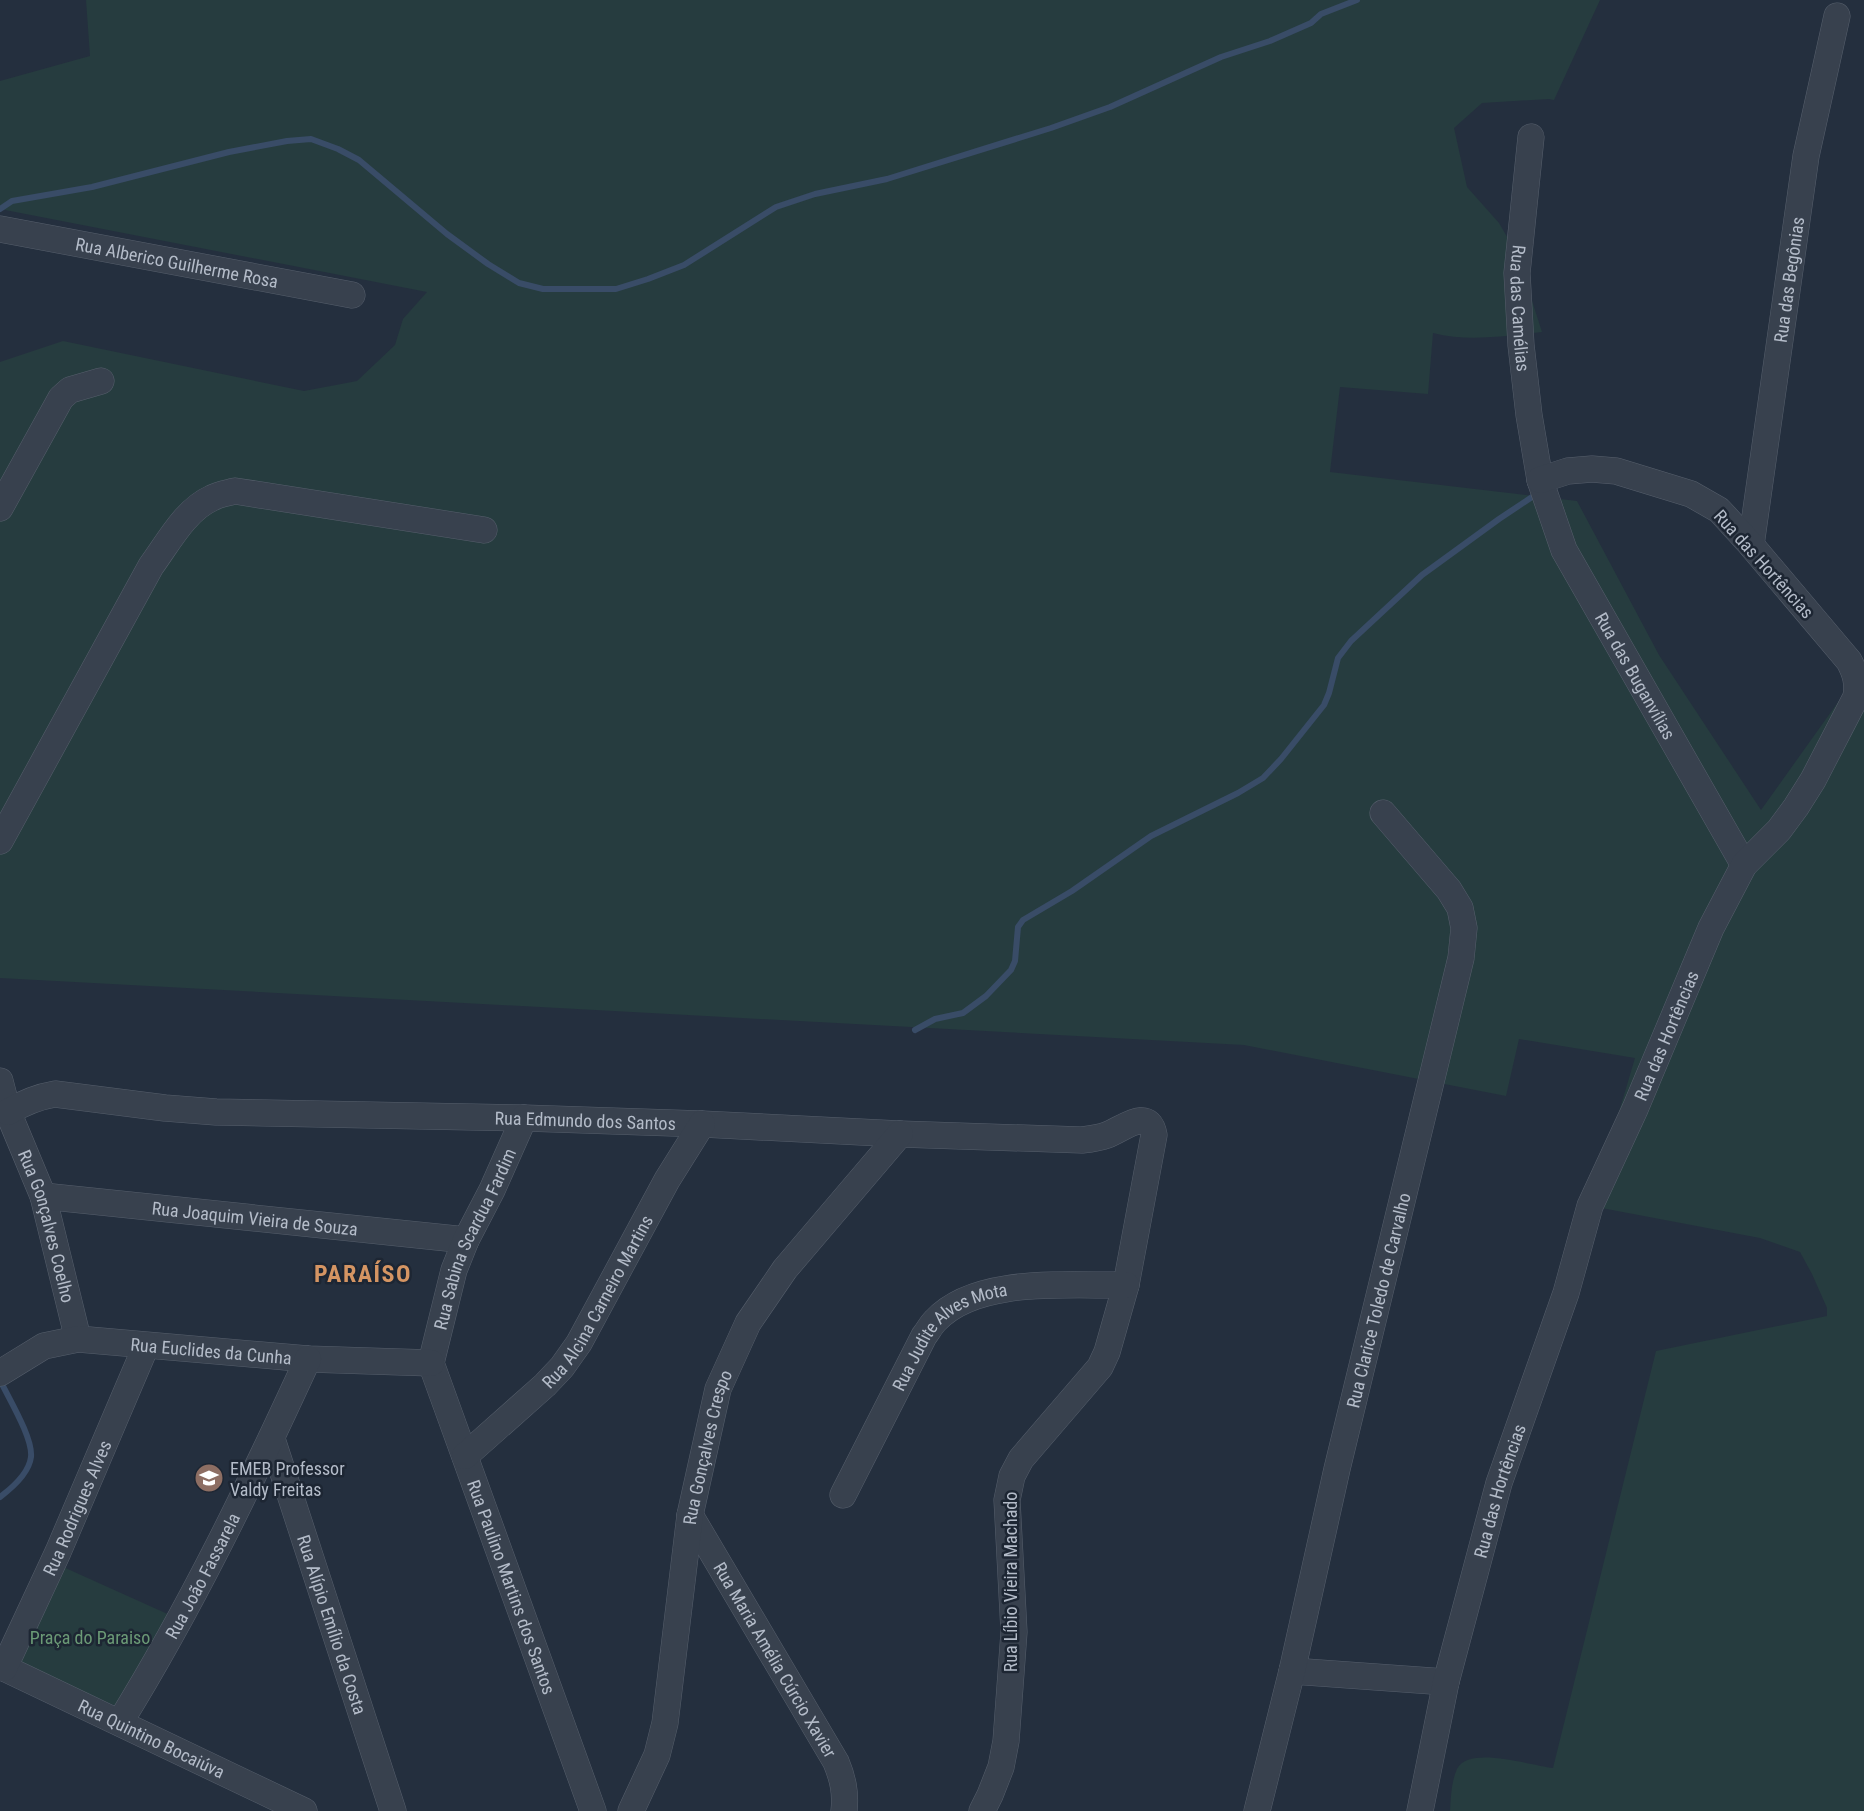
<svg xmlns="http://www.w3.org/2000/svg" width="1864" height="1811" font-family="'Roboto Condensed',sans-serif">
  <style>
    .green { fill: #263c3f }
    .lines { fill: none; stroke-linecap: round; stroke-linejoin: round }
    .stream { stroke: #394c67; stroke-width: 6 }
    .minor-casing { stroke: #565f6c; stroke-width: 27 }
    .minor { stroke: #38414e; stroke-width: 26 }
    .labels { text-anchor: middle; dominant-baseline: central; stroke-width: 5; stroke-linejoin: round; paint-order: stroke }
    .street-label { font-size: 18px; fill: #b4bcc9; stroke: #1d2633 }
    .poi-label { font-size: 18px; fill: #b4bcc9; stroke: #1d2633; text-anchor: start }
    .park-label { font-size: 18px; fill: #6b9a76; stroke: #1d2633 }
    .district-label { font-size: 24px; font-weight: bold; letter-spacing: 1.5px; fill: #d59563; stroke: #1d2633 }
  </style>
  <rect width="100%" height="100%" fill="#242f3e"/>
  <!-- green -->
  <g class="green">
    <path d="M86,0H1600L1554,100L1549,99L1482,103L1454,128L1467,187L1499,223L1517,254L1542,332C1506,336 1468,342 1433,333L1428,394L1340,387L1330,472L1577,501L1659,655L1761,810L1851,684H1864V1811H1450C1451,1797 1451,1782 1457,1769C1469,1745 1532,1766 1553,1768L1656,1351L1827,1316V1308L1812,1274L1800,1252L1760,1238L1591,1206L1635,1058L1519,1039L1506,1096L1244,1045L0,978V362L63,341L304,391L357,381L395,345L403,319L427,292L0,209V81L90,56Z"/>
    <polygon points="61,1566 172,1616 116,1706 20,1665"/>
  </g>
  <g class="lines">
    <!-- stream -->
    <g class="stream">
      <polyline points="0,209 12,201 92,187 229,152 287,141 311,139 338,149 359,160 447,234 488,264 519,283 543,289 616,289 648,279 684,265 776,207 815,194 887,179 1051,128 1110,107 1221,57 1270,41 1311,23 1321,14 1357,0"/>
      <polyline points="915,1030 935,1019 963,1013 986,996 1011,970 1015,961 1018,927 1023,920 1072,891 1151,836 1238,793 1263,778 1281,759 1324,705 1329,693 1338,658 1351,641 1422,575 1499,519 1532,497"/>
      <path d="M0,1497C12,1488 29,1473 31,1457C33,1438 9,1399 0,1380"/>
    </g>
    <!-- minor casing -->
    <g class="minor-casing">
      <g id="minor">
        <path id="s1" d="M1531,137L1517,273L1521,345L1529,415L1540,480L1564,550L1744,865"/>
        <path id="s2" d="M0,229L352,295"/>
        <polyline points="0,508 61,398 70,390 101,381"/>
        <path id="s3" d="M1751,545L1806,156L1837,16"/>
        <path d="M0,841L151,566C168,543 185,510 212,498C219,494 228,493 235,491L484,530"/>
        <path id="s4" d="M0,1081L8,1112L43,1196L78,1339"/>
        <path id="s5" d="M8,1112C23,1103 37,1097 55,1094L165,1108L216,1112L524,1118L702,1124L900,1134L1082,1140C1091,1139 1099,1138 1107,1135C1123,1129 1149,1106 1154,1135L1126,1285L1107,1352L1100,1367L1021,1459L1012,1476L1007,1500L1014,1632L1006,1741L1001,1767L990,1795L982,1811"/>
        <path id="s6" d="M43,1196L466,1240"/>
        <path id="s7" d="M431,1363L593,1811"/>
        <path id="s8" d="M431,1363L454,1270L466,1240L492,1190L524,1118"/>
        <path id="s9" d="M0,1373L44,1346L78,1339L308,1359L431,1363"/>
        <path id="s10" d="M272,1439L393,1811"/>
        <path id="s11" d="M465,1456L545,1385L562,1367L579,1343L667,1180L702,1124"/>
        <path id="s12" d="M843,1495L924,1336C928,1331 931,1325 935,1321C976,1276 1070,1286 1126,1285"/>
        <path id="s13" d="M690,1515L836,1762C843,1779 846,1793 844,1811"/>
        <path id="s14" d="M0,1666L304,1811"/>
        <path id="s15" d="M4,1668L58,1552L146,1346"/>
        <polyline points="1292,1671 1446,1682"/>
        <path id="s16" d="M120,1722C191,1607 251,1483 308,1359"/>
        <path id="s17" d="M631,1811L657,1755L665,1723L690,1515L718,1389L748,1323L785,1269L900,1134"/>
        <path id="s18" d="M1257,1811L1292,1671L1337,1469L1461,958L1464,928L1460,908L1449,890L1383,813"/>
        <path id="s19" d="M1420,1811L1446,1682L1499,1483L1566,1293L1590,1206L1635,1109L1711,928L1744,865L1779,830L1796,807L1813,780L1856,697C1858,683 1856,674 1849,661L1751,545L1719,510L1691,494L1616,471L1592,469L1568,471L1540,480"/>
      </g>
    </g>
    <!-- minor -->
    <use href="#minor" class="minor"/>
  </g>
  <!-- icons -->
  <defs>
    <g id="school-disc" transform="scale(1.5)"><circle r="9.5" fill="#8d6e63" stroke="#1d2633"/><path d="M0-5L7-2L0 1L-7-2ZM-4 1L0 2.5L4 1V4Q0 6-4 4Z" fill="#fff"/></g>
  </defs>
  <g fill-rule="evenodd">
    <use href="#school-disc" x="209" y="1478"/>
  </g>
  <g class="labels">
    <!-- street labels -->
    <g class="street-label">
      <text stroke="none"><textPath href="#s2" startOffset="180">Rua Alberico Guilherme Rosa</textPath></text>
      <text stroke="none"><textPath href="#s3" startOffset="268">Rua das Begônias</textPath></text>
      <text stroke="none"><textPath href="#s1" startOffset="172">Rua das Camélias</textPath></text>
      <text transform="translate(1764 564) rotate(48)">Rua das Hortências</text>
      <text stroke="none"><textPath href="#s1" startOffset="564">Rua das Buganvílias</textPath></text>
      <text stroke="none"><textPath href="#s19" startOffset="816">Rua das Hortências</textPath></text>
      <text stroke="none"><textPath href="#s5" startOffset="582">Rua Edmundo dos Santos</textPath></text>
      <text stroke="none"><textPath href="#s6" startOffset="213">Rua Joaquim Vieira de Souza</textPath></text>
      <text stroke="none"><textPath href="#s4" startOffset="153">Rua Gonçalves Coelho</textPath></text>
      <text stroke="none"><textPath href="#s8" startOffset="132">Rua Sabina Scardua Fardim</textPath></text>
      <text stroke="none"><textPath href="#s11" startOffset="206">Rua Alcina Carneiro Martins</textPath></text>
      <text stroke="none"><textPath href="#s18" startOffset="525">Rua Clarice Toledo de Carvalho</textPath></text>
      <text stroke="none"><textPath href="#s12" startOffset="198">Rua Judite Alves Mota</textPath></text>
      <text stroke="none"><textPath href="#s9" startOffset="220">Rua Euclides da Cunha</textPath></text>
      <text stroke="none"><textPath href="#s17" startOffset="374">Rua Gonçalves Crespo</textPath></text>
      <text stroke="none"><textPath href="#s19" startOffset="330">Rua das Hortências</textPath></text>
      <text stroke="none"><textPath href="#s15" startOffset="176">Rua Rodrigues Alves</textPath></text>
      <text stroke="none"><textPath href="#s16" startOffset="168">Rua João Fassarela</textPath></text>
      <text transform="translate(1010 1582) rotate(-90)">Rua Líbio Vieira Machado</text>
      <text stroke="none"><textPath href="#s7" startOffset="238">Rua Paulino Martins dos Santos</textPath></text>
      <text stroke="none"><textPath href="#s10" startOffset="195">Rua Alípio Emílio da Costa</textPath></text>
      <text stroke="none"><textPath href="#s13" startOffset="168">Rua Maria Amélia Cúrcio Xavier</textPath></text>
      <text stroke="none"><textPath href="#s14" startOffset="168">Rua Quintino Bocaiúva</textPath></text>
    </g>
    <!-- poi labels -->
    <g class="poi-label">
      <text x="230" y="1468">EMEB Professor<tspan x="230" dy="21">Valdy Freitas</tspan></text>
    </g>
    <!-- park labels -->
    <g class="park-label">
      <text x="90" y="1637">Praça do Paraiso</text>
    </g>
    <!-- district labels -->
    <g class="district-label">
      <text x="363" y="1274">PARAÍSO</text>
    </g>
  </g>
</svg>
